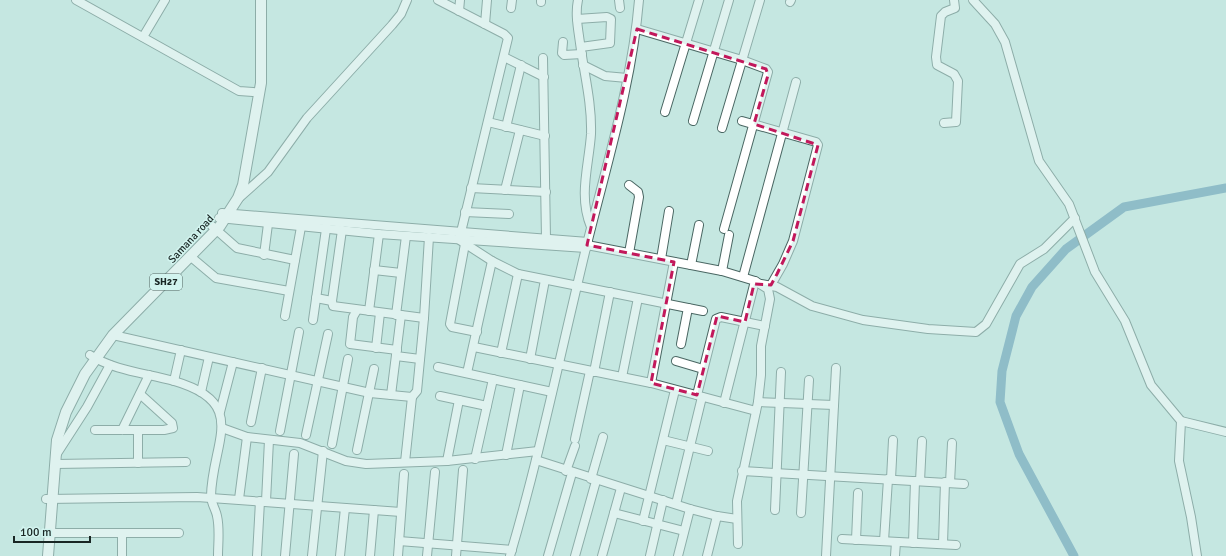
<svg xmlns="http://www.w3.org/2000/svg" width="1226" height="556" font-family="Signika,sans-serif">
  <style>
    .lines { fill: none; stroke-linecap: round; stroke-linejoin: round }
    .river { stroke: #4e89a8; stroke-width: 9 }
    .minor-casing { stroke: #4a6763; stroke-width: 10 }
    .major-casing { stroke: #4a6763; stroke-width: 12 }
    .minor { stroke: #fff; stroke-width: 8 }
    .major { stroke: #fff; stroke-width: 10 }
    .marked { fill: none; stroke: #c2185b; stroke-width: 3; stroke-dasharray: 8 5; stroke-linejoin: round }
    .labels { text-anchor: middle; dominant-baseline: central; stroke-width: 3; stroke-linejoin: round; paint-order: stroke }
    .shield { fill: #d2f4ef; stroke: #506461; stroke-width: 1 }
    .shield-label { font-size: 10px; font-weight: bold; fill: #192624 }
    .street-label { font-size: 11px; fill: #192624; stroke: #d2f4ef }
  </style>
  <rect width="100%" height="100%" fill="#c5e7e1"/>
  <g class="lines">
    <!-- river -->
    <polyline class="river" points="1074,556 1019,454 1000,402 1002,371 1016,316 1032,287 1066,249 1124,207 1226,188"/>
    <!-- minor casing -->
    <g class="minor-casing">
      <g id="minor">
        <polyline points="76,0 239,91 253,92"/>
        <polyline points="438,0 504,34 508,38 461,232"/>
        <path d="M578,0C575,14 578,28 580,43C584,73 592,103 591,134C589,165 578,196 591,227"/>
        <polyline points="619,0 620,8"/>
        <polyline points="973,0 995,24 1005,42 1039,161 1069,204 1095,272 1125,321 1151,385 1181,421 1179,461 1191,517 1197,556"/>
        <polyline points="541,2 541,0"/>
        <polyline points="790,2 791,0"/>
        <polyline points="511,8 512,0"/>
        <polyline points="459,11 460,0"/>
        <polyline points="577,19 607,17 611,19 610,43 581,47"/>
        <polyline points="485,24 487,0"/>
        <polyline points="637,29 742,60 766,69 768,72 724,229"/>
        <polyline points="143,37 165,0"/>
        <polyline points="563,42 562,53 564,55 582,54"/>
        <polyline points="504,57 544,77"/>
        <polyline points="543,58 546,239"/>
        <polyline points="583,65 605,76 627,78"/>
        <polyline points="665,112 699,0"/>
        <polyline points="693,121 729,0"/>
        <polyline points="742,121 816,142 818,145 793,241 783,264 771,285"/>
        <polyline points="488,122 545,136"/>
        <polyline points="944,123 956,122 958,81 954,74 937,65 936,57 941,16 945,12 955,8 954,0"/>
        <polyline points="506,127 521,65"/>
        <polyline points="722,128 760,0"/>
        <polyline points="629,185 638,192 639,197 629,253"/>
        <polyline points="471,188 546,192"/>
        <polyline points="505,190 520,130"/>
        <polyline points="239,198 268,172 307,118 392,25 401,14 407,0"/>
        <polyline points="465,212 509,214"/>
        <polyline points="222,213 588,242"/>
        <polyline points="219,218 379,234 586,248"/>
        <polyline points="212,226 237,248 295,260"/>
        <polyline points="342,230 332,301 333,306 424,318"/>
        <polyline points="458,239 492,261 518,274 703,311"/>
        <polyline points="465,244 450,324 452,327 477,332"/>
        <polyline points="587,245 722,271 755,281 768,289 770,299 761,346 761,375 758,402 737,501 738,544"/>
        <polyline points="264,255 268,224"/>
        <polyline points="191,257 216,278 289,291"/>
        <polyline points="661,259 669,211"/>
        <polyline points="691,265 699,225"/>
        <polyline points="374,270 401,273"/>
        <polyline points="722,271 729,235"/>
        <polyline points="743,277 796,82"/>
        <polyline points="761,284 777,287 812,306 863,320 928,329 976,332 986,324 1020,264 1044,249 1075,218"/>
        <polyline points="316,298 332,301"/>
        <polyline points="357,310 353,317 350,344 397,350"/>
        <polyline points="369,311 379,234"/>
        <polyline points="396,315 406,236"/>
        <polyline points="285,316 301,227"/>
        <polyline points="313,320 326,229"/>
        <polyline points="113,335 370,393 412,397 417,391 424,318 429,237"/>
        <polyline points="681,344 688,308"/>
        <polyline points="474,347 651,383 756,411"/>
        <polyline points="376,348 380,313"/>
        <polyline points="501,353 518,274"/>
        <path d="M90,355C115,371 146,373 174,381C250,403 212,442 211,496C211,503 216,510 217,516C220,529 218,543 218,556"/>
        <polyline points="396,356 420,359"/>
        <polyline points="530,359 545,280"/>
        <polyline points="676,361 703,369"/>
        <polyline points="438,367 552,392"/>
        <polyline points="594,372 610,292"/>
        <polyline points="467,373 492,261"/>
        <polyline points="622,377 638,298"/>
        <polyline points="174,381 181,350"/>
        <polyline points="651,383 674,262"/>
        <polyline points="201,392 209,357"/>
        <polyline points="391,395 401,315"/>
        <polyline points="697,395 716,319 721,317 765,326"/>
        <polyline points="440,396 487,406"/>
        <polyline points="758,402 834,405"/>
        <polyline points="724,403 755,281"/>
        <polyline points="220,412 233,362"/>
        <polyline points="1181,421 1226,432"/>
        <polyline points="251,422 262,368"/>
        <polyline points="222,428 247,437 300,443 346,461 366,464 447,461 538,451"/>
        <polyline points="95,430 164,430 173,428 172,423 140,394"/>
        <polyline points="122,430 149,375"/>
        <polyline points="138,430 138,463"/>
        <polyline points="280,431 299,332"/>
        <polyline points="306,435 328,334"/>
        <polyline points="575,439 590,371"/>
        <polyline points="663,440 708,451"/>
        <polyline points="332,444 348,359"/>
        <polyline points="357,450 374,369"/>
        <polyline points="56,455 87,407 110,365"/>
        <polyline points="506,455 520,385"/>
        <polyline points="475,459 493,379"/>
        <polyline points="536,460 690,509 717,516 737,519"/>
        <polyline points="447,461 459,400"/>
        <polyline points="405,462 412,397"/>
        <polyline points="55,464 186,462"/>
        <polyline points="566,471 575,446"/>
        <polyline points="742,471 964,484"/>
        <polyline points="591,479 603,437"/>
        <polyline points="891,479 893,440"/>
        <polyline points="920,481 922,441"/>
        <polyline points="950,483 952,443"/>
        <polyline points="46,499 197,497 401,512"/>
        <polyline points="239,499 247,437"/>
        <polyline points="266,501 269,440"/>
        <polyline points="676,504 702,397"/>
        <polyline points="775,510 781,372"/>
        <polyline points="614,513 684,531"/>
        <polyline points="801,513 809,380"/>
        <polyline points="643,521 675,390"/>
        <polyline points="50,533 179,533"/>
        <polyline points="122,533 122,556"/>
        <polyline points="842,539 956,545"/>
        <polyline points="856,540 858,493"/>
        <polyline points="399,541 512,550"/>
        <polyline points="884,541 888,479"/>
        <polyline points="913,543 915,481"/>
        <polyline points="943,544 945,482"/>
        <polyline points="257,556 260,501"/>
        <polyline points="285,556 294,454"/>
        <polyline points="312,556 323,451"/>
        <polyline points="340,556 345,508"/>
        <polyline points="370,556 374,510"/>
        <polyline points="398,556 404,474"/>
        <polyline points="427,556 435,472"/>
        <polyline points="456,556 463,470"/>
        <path d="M510,556C540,454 561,351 586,248C606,166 632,84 639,0"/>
        <polyline points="548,556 572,473"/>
        <polyline points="575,556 596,481"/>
        <polyline points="602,556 621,488"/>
        <polyline points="650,556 663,500"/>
        <polyline points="678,556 690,509"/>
        <polyline points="707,556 717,516"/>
        <polyline points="826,556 836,368"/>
        <polyline points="895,556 896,542"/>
      </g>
    </g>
    <!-- major casing -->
    <g class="major-casing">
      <polyline id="major" points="48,556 57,440 66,412 85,374 113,335 220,226 238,198 243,185 261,83 261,0"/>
    </g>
    <!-- minor -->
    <use href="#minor" class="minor"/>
    <!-- major -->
    <use href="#major" class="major"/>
  </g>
  <!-- marked area -->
  <path d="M0 0H1226V556H0ZM637,29L766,69L768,75L754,124L818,145L793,241L777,274L771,285L754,284L745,322L717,316L697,395L651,383L674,262L587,245Z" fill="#c5e7e1" fill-opacity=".55" fill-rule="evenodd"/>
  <path class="marked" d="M637,29L766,69L768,75L754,124L818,145L793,241L777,274L771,285L754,284L745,322L717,316L697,395L651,383L674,262L587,245Z"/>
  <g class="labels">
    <!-- shield labels -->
    <rect class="shield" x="150" y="274" width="32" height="16" rx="3"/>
    <g class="shield-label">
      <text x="166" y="282">SH27</text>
    </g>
    <!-- street labels -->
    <g class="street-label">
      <text transform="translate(191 239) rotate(-47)">Samana road</text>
    </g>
  </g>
  <!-- scale -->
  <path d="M14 536v6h76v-6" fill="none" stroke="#192624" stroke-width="2"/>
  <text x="20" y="536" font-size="12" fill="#192624" stroke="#d2f4ef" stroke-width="3" paint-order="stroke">100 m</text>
</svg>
